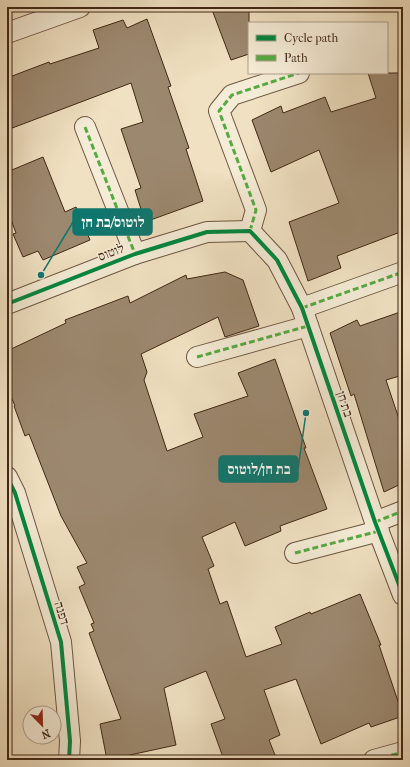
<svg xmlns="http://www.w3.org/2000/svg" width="410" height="767" font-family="'IM FELL French Canon','Frank Ruhl Libre',serif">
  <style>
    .building { fill: #9c886f; stroke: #412716 }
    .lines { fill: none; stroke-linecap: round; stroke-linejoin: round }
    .street-casing { stroke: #6d5641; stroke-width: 22 }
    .street { stroke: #f5ecd7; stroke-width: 20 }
    .quiet { stroke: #56aa42; stroke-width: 3; stroke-dasharray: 6 3; stroke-linecap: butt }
    .cycleway-casing { stroke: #f5ecd7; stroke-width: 6 }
    .cycleway { stroke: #00873e; stroke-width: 4 }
    .labels { text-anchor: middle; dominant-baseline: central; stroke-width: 3; stroke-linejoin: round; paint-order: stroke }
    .street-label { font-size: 13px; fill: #412716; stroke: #f5ecd7 }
    .leader { fill: none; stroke: #0f766e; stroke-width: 1.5 }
    .callout-dot { fill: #0f766e; stroke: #f5ecd7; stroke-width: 1.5 }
    .callout { fill: #0f766e; stroke: #0f766e; stroke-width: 1.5 }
    .callout-label { font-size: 14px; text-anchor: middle; font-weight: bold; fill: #fff }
  </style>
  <rect width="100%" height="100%" fill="#f0e1c2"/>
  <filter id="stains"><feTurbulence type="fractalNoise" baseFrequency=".005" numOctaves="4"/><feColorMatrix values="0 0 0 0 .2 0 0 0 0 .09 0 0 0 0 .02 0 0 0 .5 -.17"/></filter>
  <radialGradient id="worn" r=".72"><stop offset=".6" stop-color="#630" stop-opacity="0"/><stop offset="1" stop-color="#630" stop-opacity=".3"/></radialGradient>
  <!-- building -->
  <g class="building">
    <polygon points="211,7 249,7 249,54 231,60"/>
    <polygon points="147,19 171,86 168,87 189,148 186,149 203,201 145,222 135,190 141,188 121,129 143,122 131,83 7,130 7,78 49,62 50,64 99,48 93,30 123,20 127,28"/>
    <polygon points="368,73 403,73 403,231 337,256 341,268 308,281 289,222 339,203 319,150 271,172 252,120 281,106 283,113 325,97 331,112 376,98"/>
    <polygon points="43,157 65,212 76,207 90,240 43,260 38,251 23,257 13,234 16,233 7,209 7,172"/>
    <polygon points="225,272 243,280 259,326 225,337 218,317 141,354 147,372 144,380 167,451 203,437 194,414 248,396 238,373 275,359 306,448 304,448 327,509 280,526 281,531 245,546 235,522 202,537 214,566 208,569 220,604 227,601 246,657 282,644 275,627 310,612 311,614 360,594 381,645 379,645 403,716 371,727 369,723 321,744 296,679 264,690 280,735 269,740 277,760 224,760 211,724 225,719 206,671 164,688 176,745 107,760 100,724 121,719 89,633 94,631 91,624 94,623 79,587 85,584 77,567 87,563 61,516 29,434 25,436 14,406 15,406 7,387 7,351 66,323 65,320 128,296 130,303 186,275 187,279"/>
    <polygon points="403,311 403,375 386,380 403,431 403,483 384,492 354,394 351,396 330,333 357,320 360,326"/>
  </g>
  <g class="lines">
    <!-- street casing -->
    <g class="street-casing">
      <g id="street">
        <polyline points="7,33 80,7"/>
        <polyline points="85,127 135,254"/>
        <polyline points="250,231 277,260 302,308 375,522 403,595"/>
        <polyline points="250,231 256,210 219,111 232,95 299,73"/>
        <polyline points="7,304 135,254 207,232 250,231"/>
        <polyline points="302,308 403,272"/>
        <polyline points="197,357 308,326"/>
        <polyline points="7,477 15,493 61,642 70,741 69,760"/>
        <polyline points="375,522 403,511"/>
        <polyline points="295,553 379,531"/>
        <polyline points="374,760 403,752"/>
      </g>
    </g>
    <!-- street -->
    <use href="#street" class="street"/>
    <!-- quiet -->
    <g class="quiet">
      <polyline points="85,127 135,254"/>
      <polyline points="250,231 256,210 219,111 232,95 299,73"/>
      <polyline points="302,308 403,272"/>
      <polyline points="197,357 308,326"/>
      <polyline points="375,522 403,511"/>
      <polyline points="295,553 379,531"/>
      <polyline points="374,760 403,752"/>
    </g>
    <!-- cycleway casing -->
    <g class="cycleway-casing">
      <g id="cycleway">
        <polyline points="7,304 135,254 207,232 250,231 277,260 302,308 375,522 403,595"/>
        <polyline points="7,477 15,493 61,642 70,741 69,760"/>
      </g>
    </g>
    <!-- cycleway -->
    <use href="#cycleway" class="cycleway"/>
  </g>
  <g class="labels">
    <!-- street labels -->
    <g class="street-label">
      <text transform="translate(111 252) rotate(-21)">לוטוס</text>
      <text transform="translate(345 404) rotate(71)">בת חן</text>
      <text transform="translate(62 613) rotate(73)">דפנה</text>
    </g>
  </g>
  <!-- callouts -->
  <path class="leader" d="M41 275L73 222M306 413L298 469"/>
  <g class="callout-dot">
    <circle cx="41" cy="275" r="4"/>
    <circle cx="306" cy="413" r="4"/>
  </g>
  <g class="callout">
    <rect x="73" y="209" width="79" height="26" rx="4"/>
    <rect x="219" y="456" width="79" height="26" rx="4"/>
  </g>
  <g class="callout-label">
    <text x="113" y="227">לוטוס/בת חן</text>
    <text x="259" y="474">בת חן/לוטוס</text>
  </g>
  <!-- margin -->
  <rect width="410" height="767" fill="none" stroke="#f0e1c2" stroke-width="24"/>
  <rect x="8" y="8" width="394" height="751" fill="none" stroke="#412716" stroke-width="2"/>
  <rect x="12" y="12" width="386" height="743" fill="none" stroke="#412716"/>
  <!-- legend -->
  <rect x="248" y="22" width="140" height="52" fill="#f5ecd7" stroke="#ad9d8a"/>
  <rect x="256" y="35" width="20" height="6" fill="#00873e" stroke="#ad9d8a"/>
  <text x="284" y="42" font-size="12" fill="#412716">Cycle path</text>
  <rect x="256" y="55" width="20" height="6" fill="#56aa42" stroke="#ad9d8a"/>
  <text x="284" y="62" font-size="12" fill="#412716">Path</text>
  <!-- north arrow -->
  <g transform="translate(42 725) rotate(157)"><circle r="19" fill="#f5ecd7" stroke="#ad9d8a"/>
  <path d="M0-3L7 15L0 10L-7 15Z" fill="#8f2418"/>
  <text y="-6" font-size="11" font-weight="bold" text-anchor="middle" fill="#412716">N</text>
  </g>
  <rect width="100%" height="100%" filter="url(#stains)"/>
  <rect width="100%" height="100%" fill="url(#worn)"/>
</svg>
